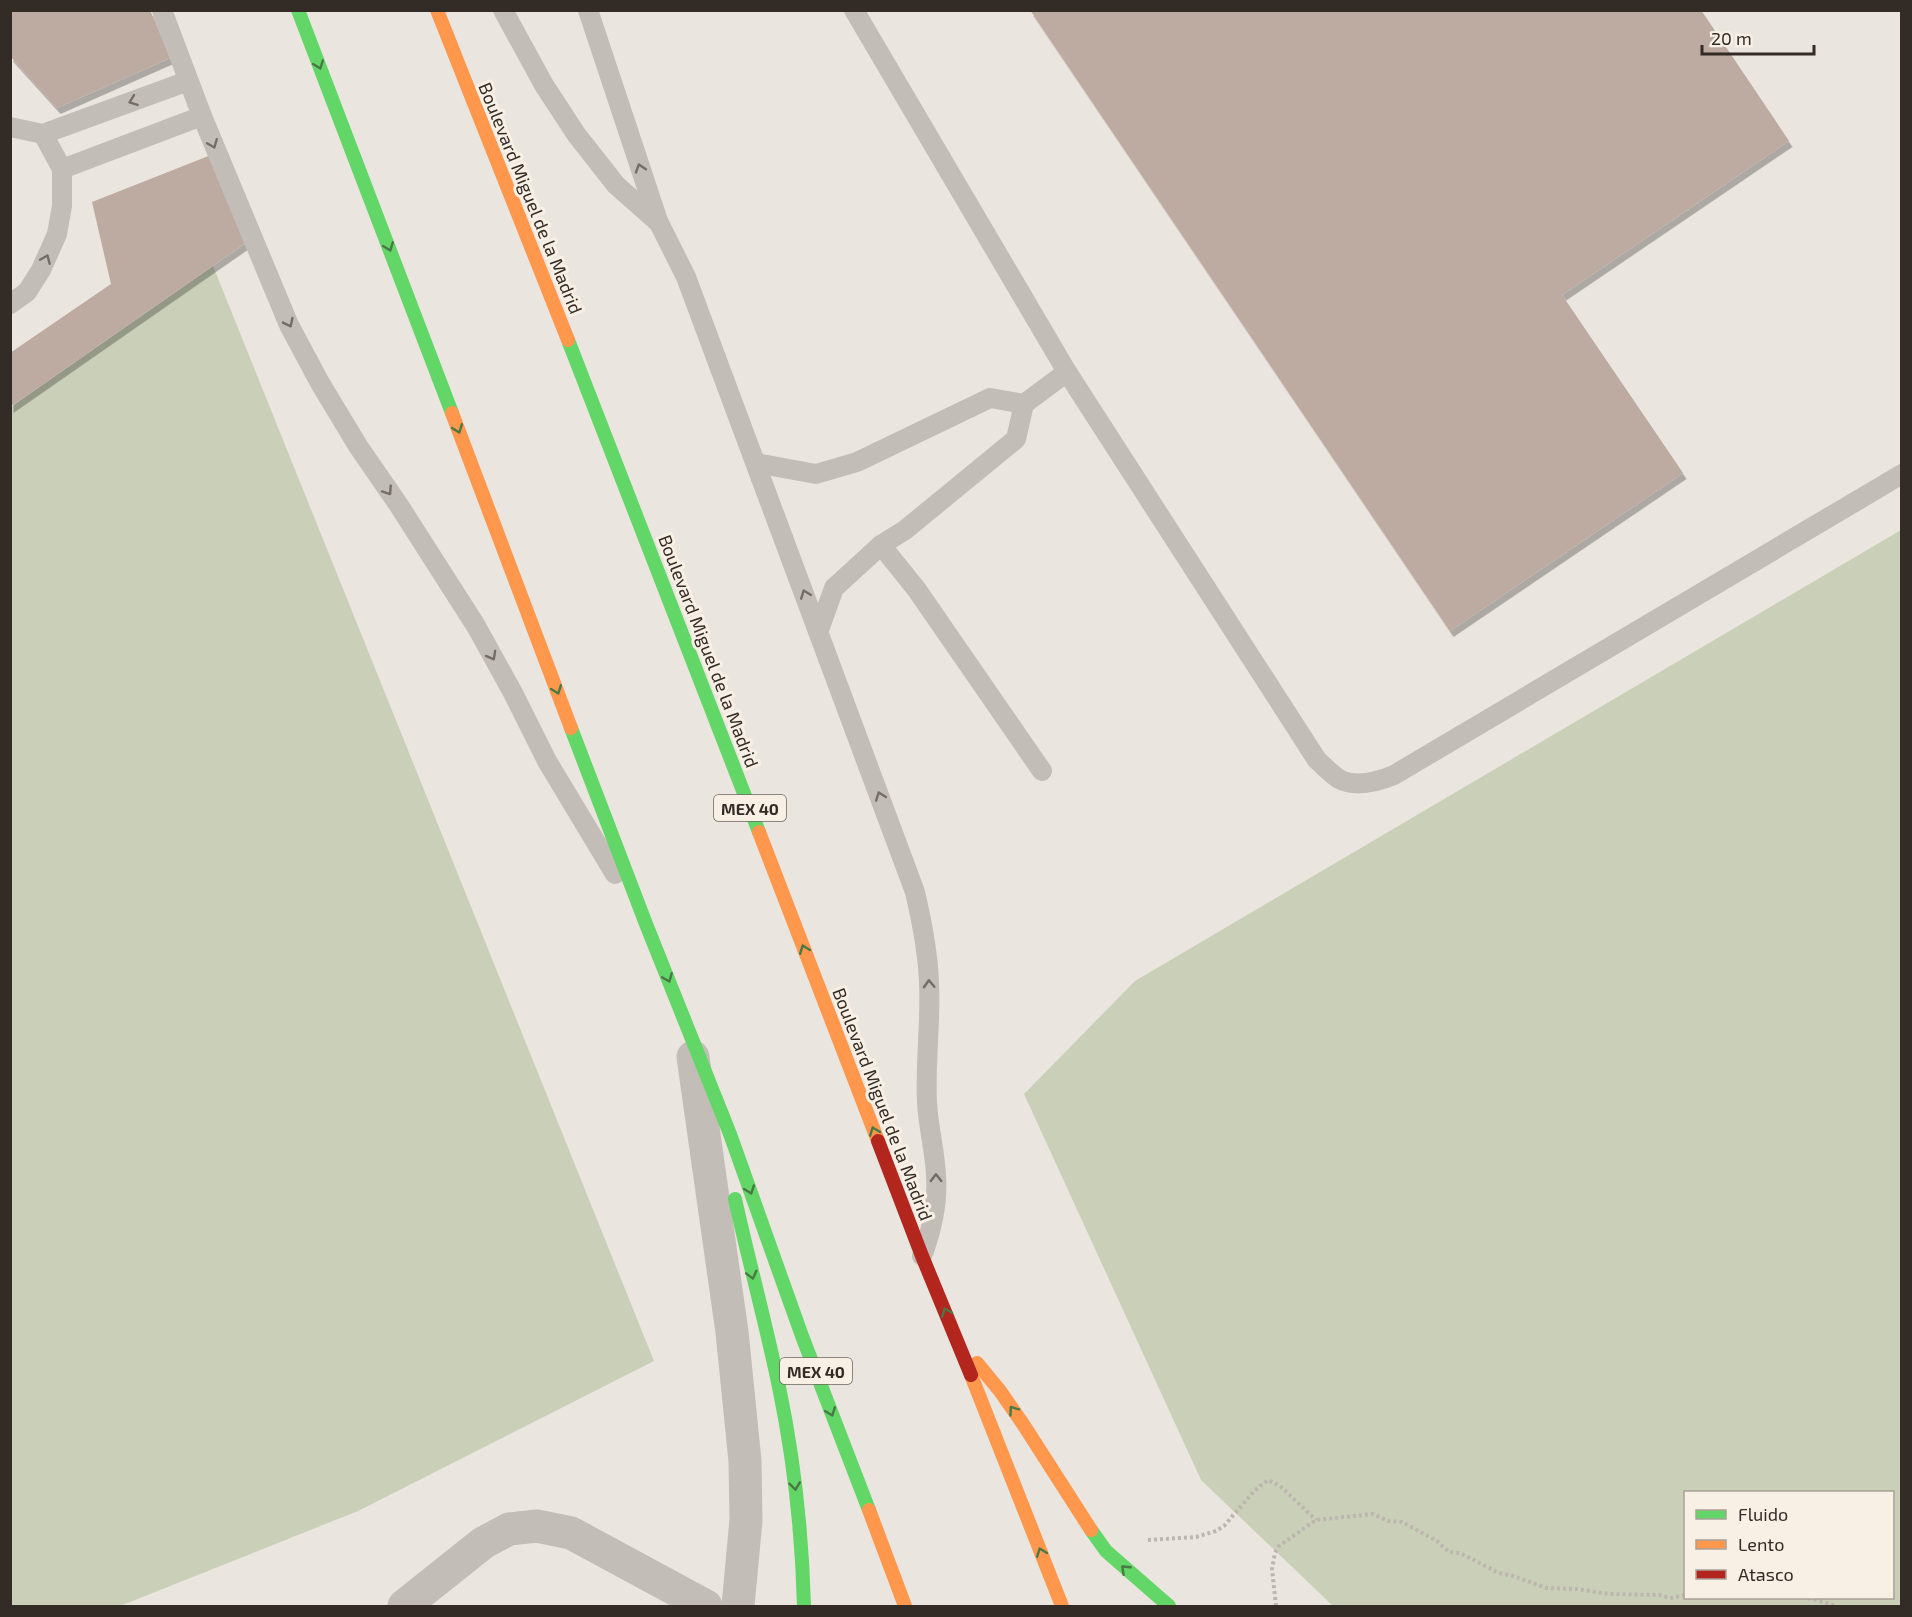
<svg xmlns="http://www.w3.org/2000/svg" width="1912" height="1617" font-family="'Exo 2',sans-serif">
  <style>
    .green { fill: #cad0b8; fill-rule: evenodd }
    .building { fill: #bdaaa0; filter: url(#shadow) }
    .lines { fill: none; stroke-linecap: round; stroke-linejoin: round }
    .path { stroke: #bcb6af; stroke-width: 4; stroke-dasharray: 3 3; stroke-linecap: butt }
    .lane { stroke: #c3bdb7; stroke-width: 20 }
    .street { stroke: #c3bdb7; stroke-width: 33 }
    .fast { stroke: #63d668; stroke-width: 14 }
    .slow { stroke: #ff974d; stroke-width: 14 }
    .jam { stroke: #b3261e; stroke-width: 14 }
    .oneway { stroke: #497844 }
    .oneway2 { stroke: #746d67 }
    .labels { text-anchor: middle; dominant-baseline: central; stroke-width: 6; stroke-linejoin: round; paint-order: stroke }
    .shield { fill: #f8f0e4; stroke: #6e665f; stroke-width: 1.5 }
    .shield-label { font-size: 16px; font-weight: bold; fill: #332b26 }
    .street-label { font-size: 18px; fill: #332b26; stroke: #f8f0e4 }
  </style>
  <defs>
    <filter id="shadow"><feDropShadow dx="3.5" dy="6" stdDeviation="0" flood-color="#0004"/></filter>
  </defs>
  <rect width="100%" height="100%" fill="#eae5de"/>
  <!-- green -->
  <g class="green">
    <polygon points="213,266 654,1361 358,1511 120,1606 11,1606 11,407"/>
    <path d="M1901,530V1606H1333L1201,1480L1024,1094L1135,981ZM1686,1492H1892V1598H1686Z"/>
  </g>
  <!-- building -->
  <g class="building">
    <polygon points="10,10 150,10 170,58 57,108 10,56"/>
    <polygon points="1030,10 1701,10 1789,141 1562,295 1683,473 1450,631"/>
    <polygon points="211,155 247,242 10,407 10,353 111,284 92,202"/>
  </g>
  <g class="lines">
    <!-- path -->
    <g class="path">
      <polyline points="1148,1540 1196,1537 1216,1531 1224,1526 1254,1491 1268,1480 1280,1486 1316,1520"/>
      <polyline points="1808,1598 1837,1606"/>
      <polyline points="1276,1606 1272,1569 1275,1553 1279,1546 1316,1520 1373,1514 1388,1521 1402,1522 1437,1541 1449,1552 1460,1553 1499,1573 1513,1576 1547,1588 1577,1589 1609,1594 1659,1595 1670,1598 1686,1595"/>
    </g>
    <!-- lane -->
    <g class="lane">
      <polyline points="162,10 202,116 289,325 320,383 358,446 400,507 476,626 513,693 547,761 615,874"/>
      <path d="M503,10L544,85L576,134L616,185L659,223L686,277L915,892C922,922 928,952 929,983C931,1023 925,1062 927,1102C928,1126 935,1151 936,1175C938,1203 932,1230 922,1256"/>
      <polyline points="588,10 658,221"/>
      <path d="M854,10L1067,372L1317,760C1324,766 1331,774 1339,779C1356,788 1377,782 1394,775L1902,474"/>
      <polyline points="10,127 43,134 188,81"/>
      <polyline points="62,169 202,116"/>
      <polyline points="10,304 27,292 41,270 57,234 62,206 62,169 43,134"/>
      <polyline points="756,463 816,474 857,462 990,398 1024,404 1067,372"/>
      <polyline points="881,545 917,590 1042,771"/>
      <polyline points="819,630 834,588 881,545 905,530 1016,439 1024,404"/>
    </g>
    <!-- street -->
    <g class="street">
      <polyline points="693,1057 732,1332 745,1461 746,1520 738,1606"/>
      <polyline points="404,1606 483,1543 509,1529 537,1526 571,1533 706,1606"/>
    </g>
    <!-- fast -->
    <g class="fast">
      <polyline points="298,10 452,413"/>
      <polyline points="568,340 759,832"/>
      <polyline points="571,728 646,924 730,1134 802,1336 869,1510"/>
      <path d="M735,1199C749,1262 766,1324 779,1387C794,1459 802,1532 804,1606"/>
      <polyline points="1091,1530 1106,1551 1169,1606"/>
    </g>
    <!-- slow -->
    <g class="slow">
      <polyline points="437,10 568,340"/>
      <polyline points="452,413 571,728"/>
      <polyline points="759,832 878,1141"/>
      <polyline points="977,1363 1000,1391 1023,1424 1091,1530"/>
      <polyline points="971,1375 1062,1606"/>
      <polyline points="869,1510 905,1606"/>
    </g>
    <!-- jam -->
    <polyline class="jam" points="878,1141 922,1256 971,1375"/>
  </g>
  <!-- one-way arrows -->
  <defs><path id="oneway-chevron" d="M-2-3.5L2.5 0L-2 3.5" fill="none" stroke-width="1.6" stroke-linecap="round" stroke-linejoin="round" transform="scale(1.5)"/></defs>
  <g class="oneway">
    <use href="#oneway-chevron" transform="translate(319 65) rotate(69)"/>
    <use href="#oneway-chevron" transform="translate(389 247) rotate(69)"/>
    <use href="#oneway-chevron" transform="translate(458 429) rotate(69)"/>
    <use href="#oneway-chevron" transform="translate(557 690) rotate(69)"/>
    <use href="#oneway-chevron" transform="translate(804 949) rotate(-111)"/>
    <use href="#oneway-chevron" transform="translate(668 978) rotate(68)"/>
    <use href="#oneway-chevron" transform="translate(874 1131) rotate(-111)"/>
    <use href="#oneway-chevron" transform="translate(750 1190) rotate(70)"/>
    <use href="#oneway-chevron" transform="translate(752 1275) rotate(76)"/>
    <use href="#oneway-chevron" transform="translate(946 1312) rotate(-113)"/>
    <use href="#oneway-chevron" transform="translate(1013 1410) rotate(-125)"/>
    <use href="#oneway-chevron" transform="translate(831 1412) rotate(69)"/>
    <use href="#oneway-chevron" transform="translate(795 1486) rotate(83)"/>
    <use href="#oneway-chevron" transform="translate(1041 1552) rotate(-111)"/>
    <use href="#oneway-chevron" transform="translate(1125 1569) rotate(-137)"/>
  </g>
  <g class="oneway2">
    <use href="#oneway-chevron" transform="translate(133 101) rotate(160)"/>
    <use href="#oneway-chevron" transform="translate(213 144) rotate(68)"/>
    <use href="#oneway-chevron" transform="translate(640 168) rotate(-108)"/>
    <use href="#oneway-chevron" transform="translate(46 259) rotate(-67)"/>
    <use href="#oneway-chevron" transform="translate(289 323) rotate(64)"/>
    <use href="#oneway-chevron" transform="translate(388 491) rotate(56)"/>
    <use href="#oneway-chevron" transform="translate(805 594) rotate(-111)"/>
    <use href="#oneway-chevron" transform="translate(492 656) rotate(61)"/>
    <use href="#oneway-chevron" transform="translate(880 796) rotate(-110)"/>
    <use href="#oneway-chevron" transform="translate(929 984) rotate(-93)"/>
    <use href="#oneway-chevron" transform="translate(936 1178) rotate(-91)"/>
  </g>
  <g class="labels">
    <!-- shield labels -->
    <g class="shield">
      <rect x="714" y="795" width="72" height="26" rx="4.5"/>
      <rect x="780" y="1358" width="72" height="26" rx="4.5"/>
    </g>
    <g class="shield-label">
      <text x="750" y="808">MEX 40</text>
      <text x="816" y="1371">MEX 40</text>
    </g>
    <!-- street labels -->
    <g class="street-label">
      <text transform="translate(531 198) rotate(68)">Boulevard Miguel de la Madrid</text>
      <text transform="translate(709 651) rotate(69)">Boulevard Miguel de la Madrid</text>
      <text transform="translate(883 1104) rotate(69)">Boulevard Miguel de la Madrid</text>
    </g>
  </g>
  <!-- border -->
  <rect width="1912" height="1617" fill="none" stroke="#332b26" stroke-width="24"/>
  <!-- legend -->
  <rect x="1684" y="1491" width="210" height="108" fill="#f8f0e4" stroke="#a9a198" stroke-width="1.5"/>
  <rect x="1696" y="1510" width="30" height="9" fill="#63d668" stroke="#a9a198" stroke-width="1.5"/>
  <text x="1738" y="1521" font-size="18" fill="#332b26">Fluido</text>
  <rect x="1696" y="1540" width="30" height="9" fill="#ff974d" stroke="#a9a198" stroke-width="1.5"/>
  <text x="1738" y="1551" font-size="18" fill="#332b26">Lento</text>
  <rect x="1696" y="1570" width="30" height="9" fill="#b3261e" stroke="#a9a198" stroke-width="1.5"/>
  <text x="1738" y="1581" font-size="18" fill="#332b26">Atasco</text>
  <!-- scale -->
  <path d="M1702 45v9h112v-9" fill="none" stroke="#332b26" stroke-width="3"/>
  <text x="1711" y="45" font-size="18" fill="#332b26" stroke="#f8f0e4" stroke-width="4.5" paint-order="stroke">20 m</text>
</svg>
